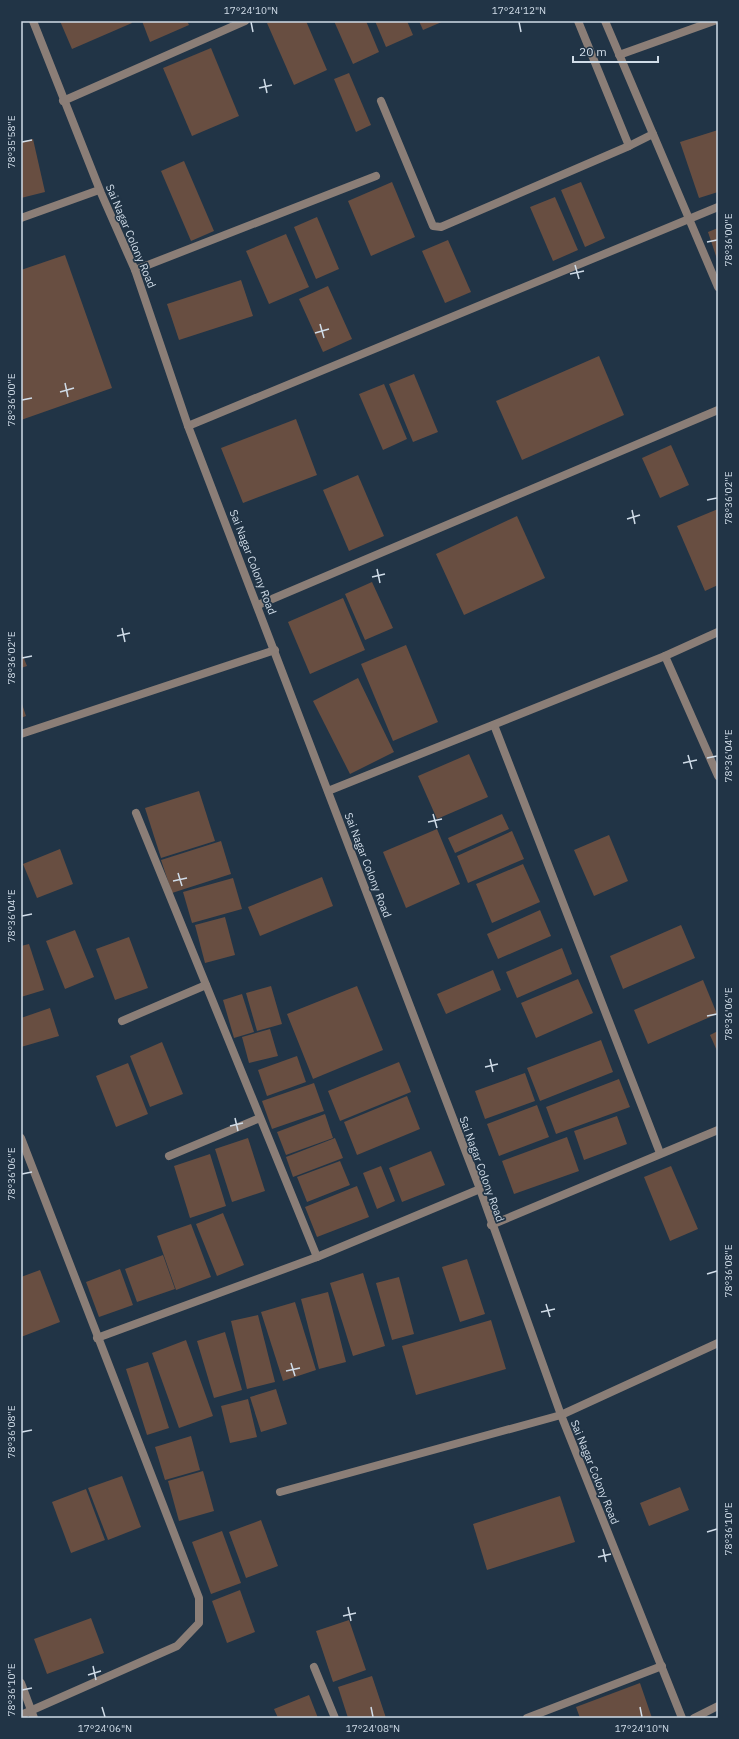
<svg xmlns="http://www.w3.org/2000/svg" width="739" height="1739" font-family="'IBM Plex Sans',sans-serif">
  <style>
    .building { fill: #684e41 }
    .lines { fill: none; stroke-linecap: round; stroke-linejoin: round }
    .street { stroke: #8b7e77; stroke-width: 8 }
    .ticks { fill: none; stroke: #d0dce8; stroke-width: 1.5 }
    .labels { text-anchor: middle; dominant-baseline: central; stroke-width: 3.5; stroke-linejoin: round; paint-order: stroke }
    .street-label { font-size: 11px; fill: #d0dce8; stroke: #213446 }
    .neatline { fill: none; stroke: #d0dce8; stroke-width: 1.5 }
    .ticks-label { font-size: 10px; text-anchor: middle; fill: #d0dce8 }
  </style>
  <rect width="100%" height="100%" fill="#213446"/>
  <!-- building -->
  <g class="building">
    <polygon points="60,21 131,21 132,23 72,49"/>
    <polygon points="142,21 187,21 189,25 150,42"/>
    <polygon points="273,21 306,21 327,70 294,85 267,23"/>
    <polygon points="334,21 366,21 379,52 353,64"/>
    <polygon points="375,21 407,21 413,35 386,47"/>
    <polygon points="419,21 444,21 423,30"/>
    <polygon points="211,48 239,116 192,136 163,68"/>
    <polygon points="349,73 371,125 356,132 334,79"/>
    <polygon points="718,130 718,192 699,198 680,142"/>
    <polygon points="33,139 45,192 21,198 21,142"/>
    <polygon points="184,161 214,231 191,241 161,171"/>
    <polygon points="392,182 415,237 371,256 348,201"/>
    <polygon points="581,182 605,238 585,247 561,190"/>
    <polygon points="555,197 578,250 553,261 530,207"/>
    <polygon points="317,217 339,269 316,279 294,227"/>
    <polygon points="718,228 718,262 708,232"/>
    <polygon points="286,234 309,287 269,304 246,251"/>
    <polygon points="448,240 471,292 445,303 422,251"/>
    <polygon points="65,255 112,388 21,420 21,270"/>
    <polygon points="241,280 253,316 179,340 167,304"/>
    <polygon points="328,286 352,339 323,352 299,299"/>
    <polygon points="599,356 624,415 522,460 496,401"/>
    <polygon points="414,374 438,432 413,442 389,384"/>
    <polygon points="384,384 407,439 383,450 359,394"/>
    <polygon points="296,419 317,475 243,503 221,448"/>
    <polygon points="671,445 689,485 660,498 642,458"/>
    <polygon points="358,475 384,536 349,551 323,490"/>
    <polygon points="718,509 718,585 705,591 677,526"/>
    <polygon points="517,516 545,578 464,615 436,554"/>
    <polygon points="372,582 393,628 365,640 345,594"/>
    <polygon points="343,598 365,650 310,674 288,622"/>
    <polygon points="406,645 438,722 393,741 361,664"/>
    <polygon points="21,651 27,666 21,668"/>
    <polygon points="358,678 394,752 350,774 313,701"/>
    <polygon points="21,701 26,716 21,718"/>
    <polygon points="469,754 488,797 437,819 418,776"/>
    <polygon points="199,791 215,841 161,858 145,808"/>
    <polygon points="502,814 509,829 455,853 448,838"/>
    <polygon points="437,829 460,884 406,908 383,852"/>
    <polygon points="512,831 524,859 468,883 457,856"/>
    <polygon points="609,835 628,881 594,896 574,850"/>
    <polygon points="221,841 231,874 172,893 161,860"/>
    <polygon points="60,849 73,884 37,898 23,864"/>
    <polygon points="523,864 540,902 492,923 476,884"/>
    <polygon points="322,877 333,906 260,936 248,907"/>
    <polygon points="233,878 242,909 192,923 183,892"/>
    <polygon points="540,910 551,936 498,959 487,934"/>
    <polygon points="225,917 235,955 205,963 195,925"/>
    <polygon points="681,925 695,958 623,989 610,956"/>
    <polygon points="75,930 94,977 65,989 46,941"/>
    <polygon points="129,937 148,988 115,1000 96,949"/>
    <polygon points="29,944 44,990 21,997 21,946"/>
    <polygon points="562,948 572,974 517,998 506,972"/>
    <polygon points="493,970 501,990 446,1014 437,994"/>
    <polygon points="578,979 593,1013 536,1038 521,1003"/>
    <polygon points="703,980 717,1014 648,1044 634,1010"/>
    <polygon points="271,986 282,1024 257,1031 246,993"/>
    <polygon points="357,986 383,1050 313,1079 287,1014"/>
    <polygon points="242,994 254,1032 234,1038 223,1000"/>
    <polygon points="50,1008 59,1036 21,1047 21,1018"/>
    <polygon points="270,1029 278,1056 249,1063 242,1037"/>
    <polygon points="718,1031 718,1053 710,1035"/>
    <polygon points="601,1040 613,1072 540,1101 527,1068"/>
    <polygon points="162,1042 183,1094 150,1107 130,1056"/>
    <polygon points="297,1056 306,1082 267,1096 258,1070"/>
    <polygon points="399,1062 411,1092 340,1121 328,1091"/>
    <polygon points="128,1063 148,1114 116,1127 96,1076"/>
    <polygon points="525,1073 535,1101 485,1119 475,1091"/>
    <polygon points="619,1079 630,1107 556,1134 546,1107"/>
    <polygon points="314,1083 324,1111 272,1129 262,1101"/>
    <polygon points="407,1096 420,1129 357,1155 344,1122"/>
    <polygon points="537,1105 549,1137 499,1156 487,1124"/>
    <polygon points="325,1114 333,1138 286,1155 277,1132"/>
    <polygon points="617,1116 627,1144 584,1160 574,1131"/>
    <polygon points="567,1137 579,1171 514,1194 502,1161"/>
    <polygon points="248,1138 265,1191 232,1202 215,1149"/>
    <polygon points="335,1138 343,1158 293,1177 286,1157"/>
    <polygon points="431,1151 445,1185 402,1202 389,1168"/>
    <polygon points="210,1154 226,1206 190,1218 174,1166"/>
    <polygon points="340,1161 350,1185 307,1202 297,1177"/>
    <polygon points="381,1166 395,1201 377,1209 363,1173"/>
    <polygon points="671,1166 698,1229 670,1241 644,1177"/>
    <polygon points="357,1186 369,1217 317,1237 305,1207"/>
    <polygon points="223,1213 244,1265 217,1276 196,1224"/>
    <polygon points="191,1224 211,1277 176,1290 157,1236"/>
    <polygon points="163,1255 175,1289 137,1302 125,1269"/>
    <polygon points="467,1259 485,1314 460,1322 442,1267"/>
    <polygon points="120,1269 133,1305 99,1317 86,1282"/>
    <polygon points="40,1270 60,1322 21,1337 21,1277"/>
    <polygon points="363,1273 385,1346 353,1356 330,1283"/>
    <polygon points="399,1277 414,1334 392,1340 376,1283"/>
    <polygon points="328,1292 346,1362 319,1369 301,1299"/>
    <polygon points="295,1302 316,1370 283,1381 261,1312"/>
    <polygon points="258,1315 275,1382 247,1389 231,1321"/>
    <polygon points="491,1320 506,1369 416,1395 402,1346"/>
    <polygon points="225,1332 242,1390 214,1398 197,1341"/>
    <polygon points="186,1340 213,1416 179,1428 152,1353"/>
    <polygon points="148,1362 169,1428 147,1435 126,1369"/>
    <polygon points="276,1389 287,1424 261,1432 250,1397"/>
    <polygon points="248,1399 257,1437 230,1443 221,1406"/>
    <polygon points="191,1436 200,1470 165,1480 155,1447"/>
    <polygon points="203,1471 214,1511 179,1521 168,1481"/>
    <polygon points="122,1476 141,1527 108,1540 88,1488"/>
    <polygon points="680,1487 689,1510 649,1526 640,1503"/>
    <polygon points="86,1489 105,1540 71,1553 52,1502"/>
    <polygon points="560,1496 575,1542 487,1570 473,1524"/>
    <polygon points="261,1520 278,1566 246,1578 229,1532"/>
    <polygon points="222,1531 241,1583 211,1594 192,1542"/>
    <polygon points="240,1590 255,1632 227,1643 212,1601"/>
    <polygon points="91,1618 104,1653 47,1674 34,1639"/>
    <polygon points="349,1620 366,1670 333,1682 316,1631"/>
    <polygon points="372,1676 386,1718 348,1718 338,1687"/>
    <polygon points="640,1683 652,1718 580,1718 576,1707"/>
    <polygon points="309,1695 318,1718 278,1718 274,1709"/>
  </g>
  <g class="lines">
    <!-- street -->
    <g class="street">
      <polyline points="33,21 101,193 135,270 188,426 480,1189 561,1415 682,1718"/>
      <polyline points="578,21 629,146"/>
      <polyline points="605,21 718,287"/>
      <polyline points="619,55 714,21"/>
      <polyline points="63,101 245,21"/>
      <polyline points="381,101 433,226 441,227 629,146 653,134"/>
      <polyline points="21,218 99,190"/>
      <polyline points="135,270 376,176"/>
      <polyline points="188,426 718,207"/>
      <polyline points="258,605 718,410"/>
      <polyline points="665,656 718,776"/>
      <polyline points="494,725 660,1153"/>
      <polyline points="21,734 275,650"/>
      <polyline points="328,791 665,656 718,632"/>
      <polyline points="136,813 317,1257"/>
      <polyline points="122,1021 206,985"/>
      <polyline points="21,1138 199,1598 199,1623 177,1646 21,1715"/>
      <polyline points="169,1156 260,1118"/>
      <polyline points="491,1225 718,1130"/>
      <polyline points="97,1338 317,1257 480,1189"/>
      <polyline points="280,1492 561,1415 718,1343"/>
      <polyline points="314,1667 335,1718"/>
      <polyline points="21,1683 34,1718"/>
      <polyline points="527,1718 662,1666"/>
      <polyline points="694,1718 718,1706"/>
    </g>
  </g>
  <!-- ticks -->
  <path class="ticks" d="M251,22L253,32M519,22L521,32M264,79L267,93M259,88L272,85M22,142L32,140M707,242L717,240M575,265L579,279M570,274L584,271M320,324L324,338M315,333L329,329M65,383L68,397M60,392L74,388M22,400L32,398M707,500L717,498M632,510L635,524M627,519L640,515M377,569L380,583M372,577L385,574M122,628L125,642M117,636L130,633M22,658L32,656M688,755L692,769M707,758L717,756M683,763L697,760M433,814L437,828M428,822L442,819M178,873L182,886M173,881L187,878M22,916L32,914M707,1016L717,1014M490,1059L493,1072M485,1067L498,1064M235,1118L238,1131M230,1126L243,1123M22,1174L32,1172M707,1274L717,1271M546,1304L550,1317M541,1312L555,1309M291,1363L295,1376M286,1371L300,1368M22,1432L32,1430M707,1532L717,1529M603,1549L606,1562M598,1557L611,1554M348,1607L351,1621M343,1616L356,1613M93,1666L96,1680M88,1675L101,1671M22,1690L32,1688M102,1707L105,1717M371,1707L373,1717M640,1707L642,1717"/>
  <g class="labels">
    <!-- street labels -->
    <g class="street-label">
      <text transform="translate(131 236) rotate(67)">Sai Nagar Colony Road</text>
      <text transform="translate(253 562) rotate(69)">Sai Nagar Colony Road</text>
      <text transform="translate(368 865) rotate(69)">Sai Nagar Colony Road</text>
      <text transform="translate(482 1169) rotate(70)">Sai Nagar Colony Road</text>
      <text transform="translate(595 1472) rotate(68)">Sai Nagar Colony Road</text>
    </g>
  </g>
  <!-- border -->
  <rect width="739" height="1739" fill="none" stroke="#213446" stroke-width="44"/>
  <!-- scale -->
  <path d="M573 56v6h85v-6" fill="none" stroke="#d0dce8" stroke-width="2"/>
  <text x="579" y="56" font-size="12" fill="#d0dce8" stroke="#213446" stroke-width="3" paint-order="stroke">20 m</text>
  <rect x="22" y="22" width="695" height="1695" class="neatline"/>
  <g class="ticks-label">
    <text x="251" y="14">17°24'10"N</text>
    <text x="519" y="14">17°24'12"N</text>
    <text transform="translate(11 142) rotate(-90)" y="4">78°35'58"E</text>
    <text transform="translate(728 240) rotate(-90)" y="4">78°36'00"E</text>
    <text transform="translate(11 400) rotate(-90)" y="4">78°36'00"E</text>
    <text transform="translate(728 498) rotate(-90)" y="4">78°36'02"E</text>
    <text transform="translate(11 658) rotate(-90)" y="4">78°36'02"E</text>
    <text transform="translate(728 756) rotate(-90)" y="4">78°36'04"E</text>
    <text transform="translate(11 916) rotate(-90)" y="4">78°36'04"E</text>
    <text transform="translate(728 1014) rotate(-90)" y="4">78°36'06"E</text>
    <text transform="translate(11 1174) rotate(-90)" y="4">78°36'06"E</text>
    <text transform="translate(728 1271) rotate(-90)" y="4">78°36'08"E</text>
    <text transform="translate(11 1432) rotate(-90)" y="4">78°36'08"E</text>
    <text transform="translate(728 1529) rotate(-90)" y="4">78°36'10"E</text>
    <text transform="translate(11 1690) rotate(-90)" y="4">78°36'10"E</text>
    <text x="105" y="1732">17°24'06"N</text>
    <text x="373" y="1732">17°24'08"N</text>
    <text x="642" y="1732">17°24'10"N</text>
  </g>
</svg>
